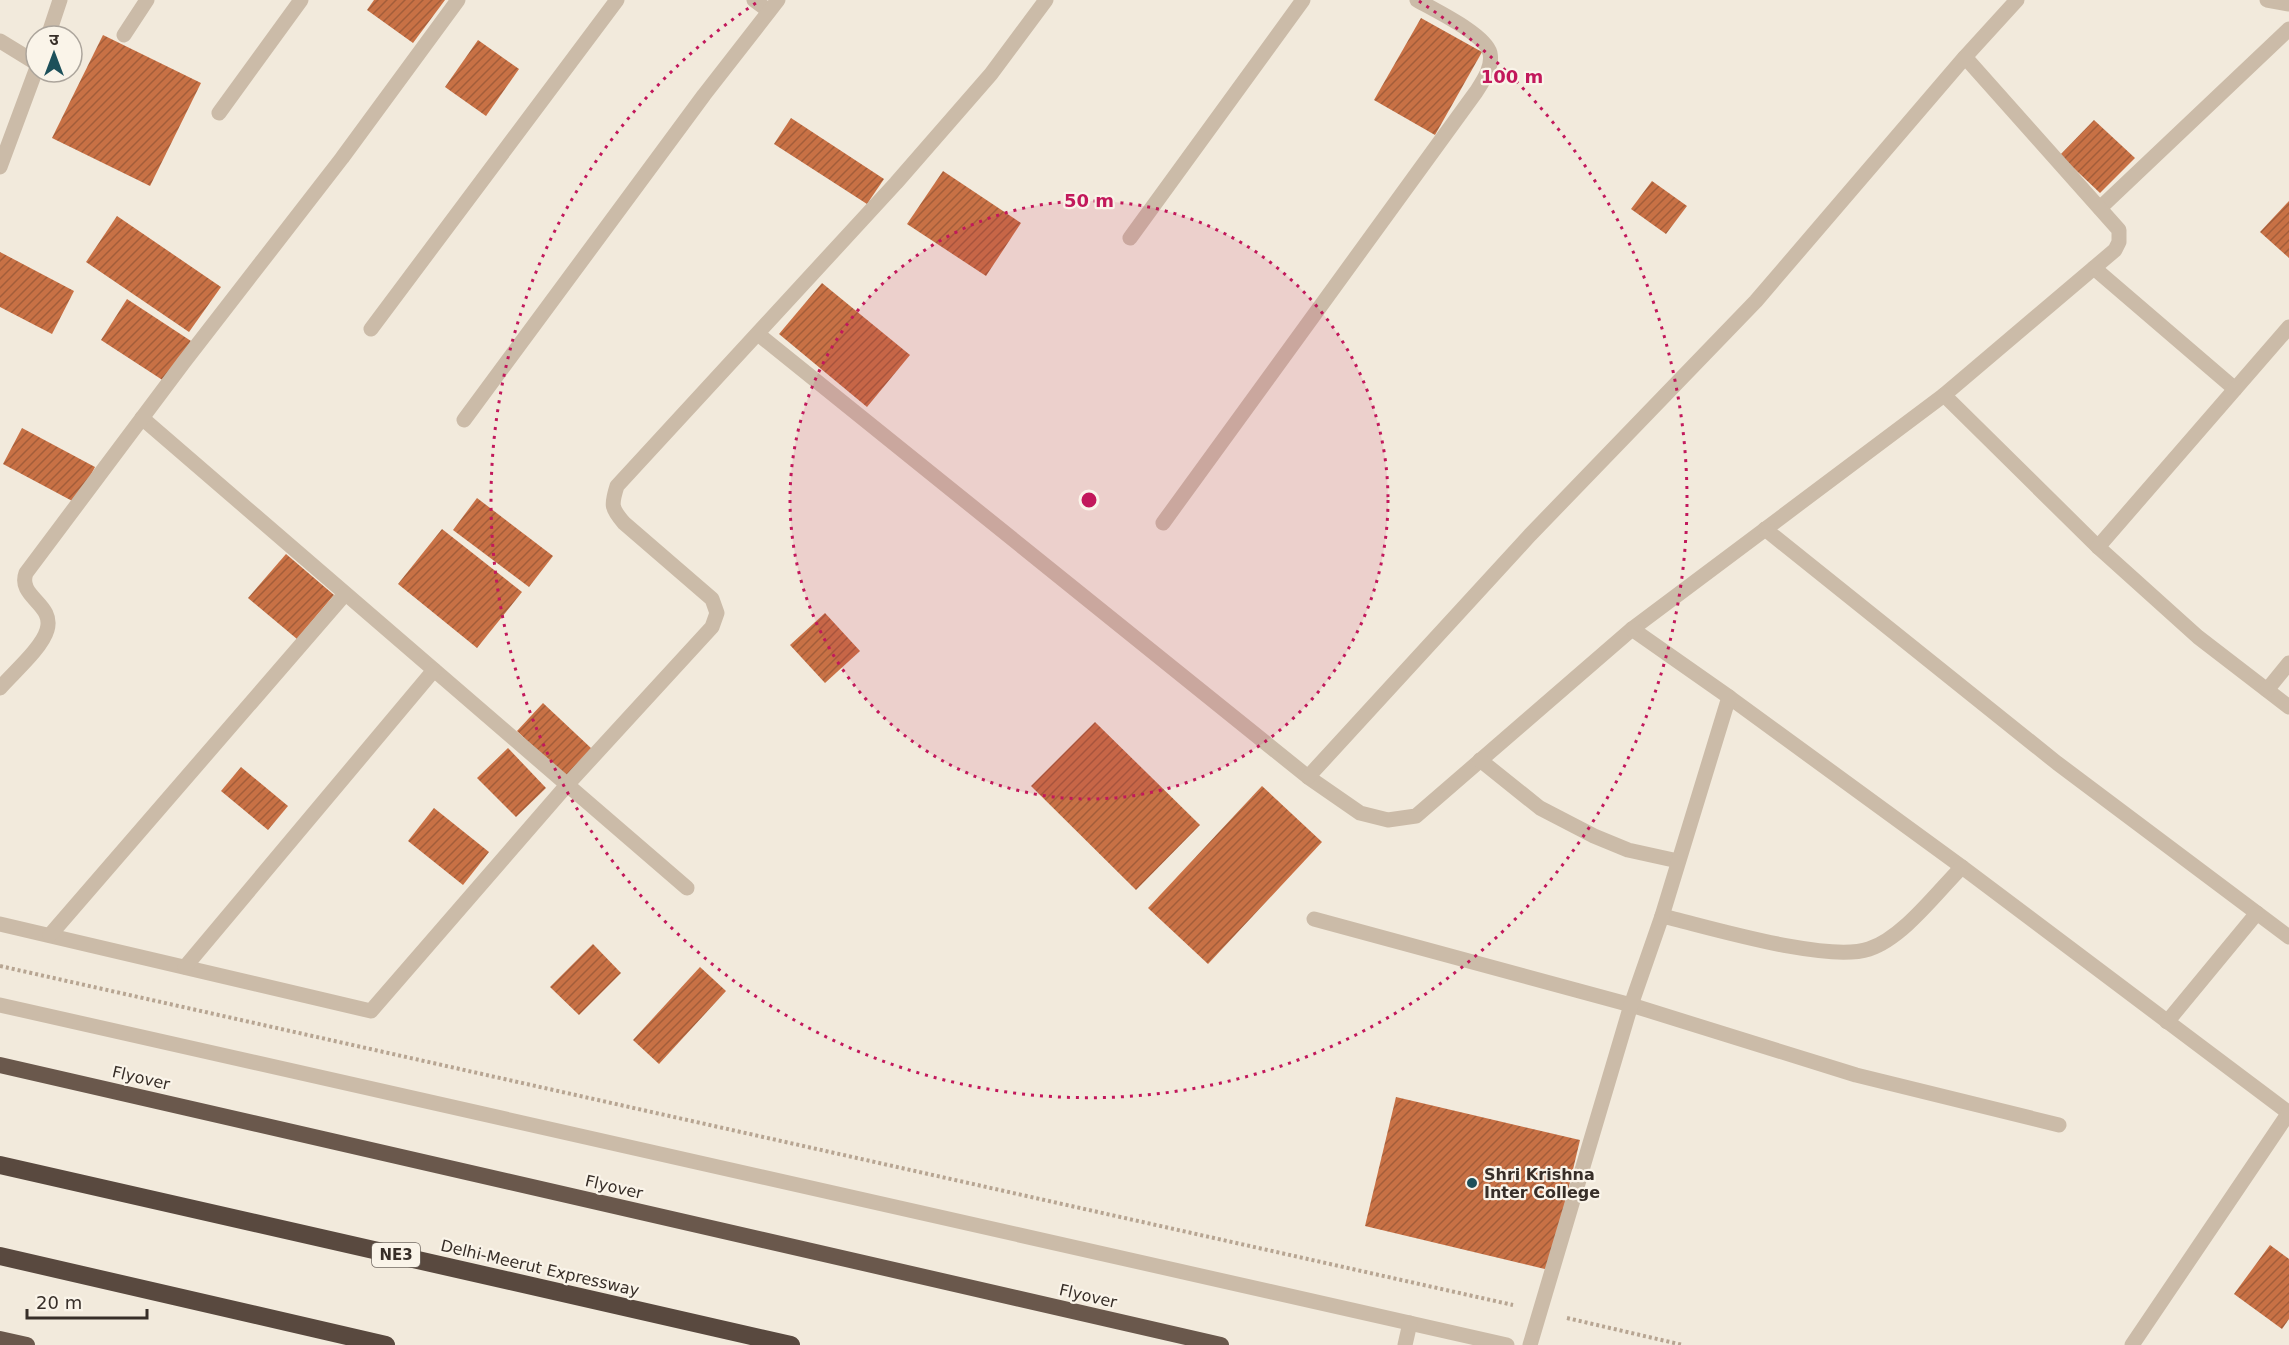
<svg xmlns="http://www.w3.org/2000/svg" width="2289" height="1345" font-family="'DejaVu Sans','Noto Sans Devanagari',sans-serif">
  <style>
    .building { fill: url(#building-hatch) }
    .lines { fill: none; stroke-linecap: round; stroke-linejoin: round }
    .path { stroke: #b7a592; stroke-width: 4; stroke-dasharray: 3 3; stroke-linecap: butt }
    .minor { stroke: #cbbba8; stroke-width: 15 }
    .tertiary { stroke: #cbbba8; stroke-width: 15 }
    .trunk { stroke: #6a584c; stroke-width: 16 }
    .motorway { stroke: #59493f; stroke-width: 18 }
    .ring { fill: none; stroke: #c2185b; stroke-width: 3; stroke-dasharray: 3 6 }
    .poi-dot { fill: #1d505a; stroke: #faf4e9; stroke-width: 2 }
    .labels { text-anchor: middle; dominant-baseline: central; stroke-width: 4.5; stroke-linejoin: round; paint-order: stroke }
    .shield { fill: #faf4e9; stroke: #726962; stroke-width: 1.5 }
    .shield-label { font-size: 15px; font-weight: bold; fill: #372e28 }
    .street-label { font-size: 16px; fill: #372e28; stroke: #faf4e9 }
    .poi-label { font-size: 16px; font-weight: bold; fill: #372e28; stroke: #faf4e9; text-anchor: start }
    .centre { fill: #c2185b; stroke: #faf4e9; stroke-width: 3 }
    .ring-label { font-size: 18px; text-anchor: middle; font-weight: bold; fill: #c2185b; stroke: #faf4e9; stroke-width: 4.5; stroke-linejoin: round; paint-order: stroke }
  </style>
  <defs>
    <pattern id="building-hatch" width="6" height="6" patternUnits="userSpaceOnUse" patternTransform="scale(1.5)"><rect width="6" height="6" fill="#c87145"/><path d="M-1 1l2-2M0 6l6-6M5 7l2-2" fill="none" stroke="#a35d3a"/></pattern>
  </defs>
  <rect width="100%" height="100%" fill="#f2eadc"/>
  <!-- building -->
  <g class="building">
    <polygon points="374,0 445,0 413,43 367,10"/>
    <polygon points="1421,18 1482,52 1435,135 1374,100"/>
    <polygon points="103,35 201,83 150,186 52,138"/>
    <polygon points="478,40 519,69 486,116 445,87"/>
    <polygon points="791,118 884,179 867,204 774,144"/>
    <polygon points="2094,120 2135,158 2100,193 2060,155"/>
    <polygon points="943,171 1021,223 986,276 907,224"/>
    <polygon points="1652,181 1687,206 1666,234 1631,209"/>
    <polygon points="2289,201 2289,258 2260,232"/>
    <polygon points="117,216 221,287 189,332 86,262"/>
    <polygon points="0,252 74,291 52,334 0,307"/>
    <polygon points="822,283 910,355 867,407 779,334"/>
    <polygon points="127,299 191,341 164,381 101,340"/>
    <polygon points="22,428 95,467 76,503 3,464"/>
    <polygon points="477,498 553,556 529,587 453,530"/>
    <polygon points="442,529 522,592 477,648 398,584"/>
    <polygon points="286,554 334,595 297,639 248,598"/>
    <polygon points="825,613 860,651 825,683 790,645"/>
    <polygon points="543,703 592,749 565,777 517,731"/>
    <polygon points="1095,722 1200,825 1136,890 1031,786"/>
    <polygon points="508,748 546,788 516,817 477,778"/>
    <polygon points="241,767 288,806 268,830 221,791"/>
    <polygon points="1262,786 1322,842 1208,964 1148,908"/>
    <polygon points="434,808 489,852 463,885 408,841"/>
    <polygon points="593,944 621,973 579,1015 550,987"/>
    <polygon points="700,967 726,991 659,1064 633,1040"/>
    <polygon points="1396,1097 1580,1140 1549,1270 1365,1226"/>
    <polygon points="2270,1245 2289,1259 2289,1319 2282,1329 2234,1294"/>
  </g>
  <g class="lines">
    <!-- path -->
    <g class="path">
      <polyline points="0,966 1513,1305"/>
      <polyline points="1567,1318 1683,1345"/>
    </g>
    <!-- minor -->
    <g class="minor">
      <polyline points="754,0 769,11"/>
      <polyline points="2267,0 2289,4"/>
      <polyline points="124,35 147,0"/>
      <polyline points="48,36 60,0"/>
      <polyline points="0,41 36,63"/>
      <polyline points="219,113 301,0"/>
      <polyline points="0,167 36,70"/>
      <polyline points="2100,208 2289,29"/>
      <polyline points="1130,238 1303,0"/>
      <polyline points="2094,268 2235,389"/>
      <polyline points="371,329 617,0"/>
      <polyline points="758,334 1308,777 1360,813 1388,820 1416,816 1632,629 1944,395 2115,250 2119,242 2119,230 1965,57"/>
      <polyline points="1944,395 2098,547 2198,637 2289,707"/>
      <polyline points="142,418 687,888"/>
      <polyline points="464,420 704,95 778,0"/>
      <path d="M1163,523L1476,92C1483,81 1493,67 1490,53C1485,34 1434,10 1417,0"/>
      <polyline points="1765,529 2057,763 2289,937"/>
      <polyline points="2098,547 2289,327"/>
      <path d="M0,688C13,673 42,648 47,630C55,604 17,597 26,573L184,362L342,158L458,0"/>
      <polyline points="2267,690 2289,663"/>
      <polyline points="1729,697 1962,867 2289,1113"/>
      <polyline points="1480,760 1540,808 1594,836 1628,850 1678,861"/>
      <polyline points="1308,777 1530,535 1756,301 1965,57 2017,0"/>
      <path d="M1662,916C1709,927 1826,963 1869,949C1903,938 1937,892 1962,867"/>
      <polyline points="1314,919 1631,1005 1856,1075 2059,1125"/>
      <path d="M0,924L371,1011L567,785L712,627L717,613L712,599L624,523C611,508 611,505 617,486L896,183L991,74L1046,0"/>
      <polyline points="50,935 345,594"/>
      <polyline points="185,967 434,670"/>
      <polyline points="2167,1022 2257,913"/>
      <polyline points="1530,1345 1631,1005 1662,916 1729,697 1632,629"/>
      <polyline points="2132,1345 2288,1114"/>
    </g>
    <!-- tertiary -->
    <g class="tertiary">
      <polyline points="0,1005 1507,1345"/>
      <polyline points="1405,1345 1410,1323"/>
    </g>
    <!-- trunk -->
    <g class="trunk">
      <polyline points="0,1065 1221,1345"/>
      <polyline points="0,1339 27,1345"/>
    </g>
    <!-- motorway -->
    <g class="motorway">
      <polyline points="0,1165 791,1345"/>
      <polyline points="0,1256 386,1345"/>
    </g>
  </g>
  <!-- distance rings -->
  <circle cx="1089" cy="500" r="299" fill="#c2185b" fill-opacity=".12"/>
  <g class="ring">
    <circle cx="1089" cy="500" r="299"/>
    <path d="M1419 1A598 598 0 1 1 759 1"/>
  </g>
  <!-- markers -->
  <circle class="poi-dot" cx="1472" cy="1183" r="6"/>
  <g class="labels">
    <!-- shield labels -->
    <rect class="shield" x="372" y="1243" width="48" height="24" rx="4.5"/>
    <g class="shield-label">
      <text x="396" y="1255">NE3</text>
    </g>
    <!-- street labels -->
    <g class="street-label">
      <text transform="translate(141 1078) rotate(13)">Flyover</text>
      <text transform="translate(614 1187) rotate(13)">Flyover</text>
      <text transform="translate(540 1268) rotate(13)">Delhi-Meerut Expressway</text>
      <text transform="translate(1088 1296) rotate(13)">Flyover</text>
    </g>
    <!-- poi labels -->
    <g class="poi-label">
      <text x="1484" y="1174">Shri Krishna<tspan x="1484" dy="18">Inter College</tspan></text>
    </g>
  </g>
  <circle cx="1089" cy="500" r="9" class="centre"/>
  <g class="ring-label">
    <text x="1512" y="83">100 m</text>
    <text x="1089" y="207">50 m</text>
  </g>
  <!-- north arrow -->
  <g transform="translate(54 54)"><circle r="28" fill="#faf4e9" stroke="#aca59c" stroke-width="1.5"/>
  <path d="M0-4.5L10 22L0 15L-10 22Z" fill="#1d505a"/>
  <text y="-9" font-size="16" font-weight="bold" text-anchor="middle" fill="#372e28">उ</text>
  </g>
  <!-- scale -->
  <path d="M27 1309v9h120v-9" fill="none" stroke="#372e28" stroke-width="3"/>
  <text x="36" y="1309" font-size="18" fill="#372e28" stroke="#faf4e9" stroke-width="4.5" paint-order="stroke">20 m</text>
</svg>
